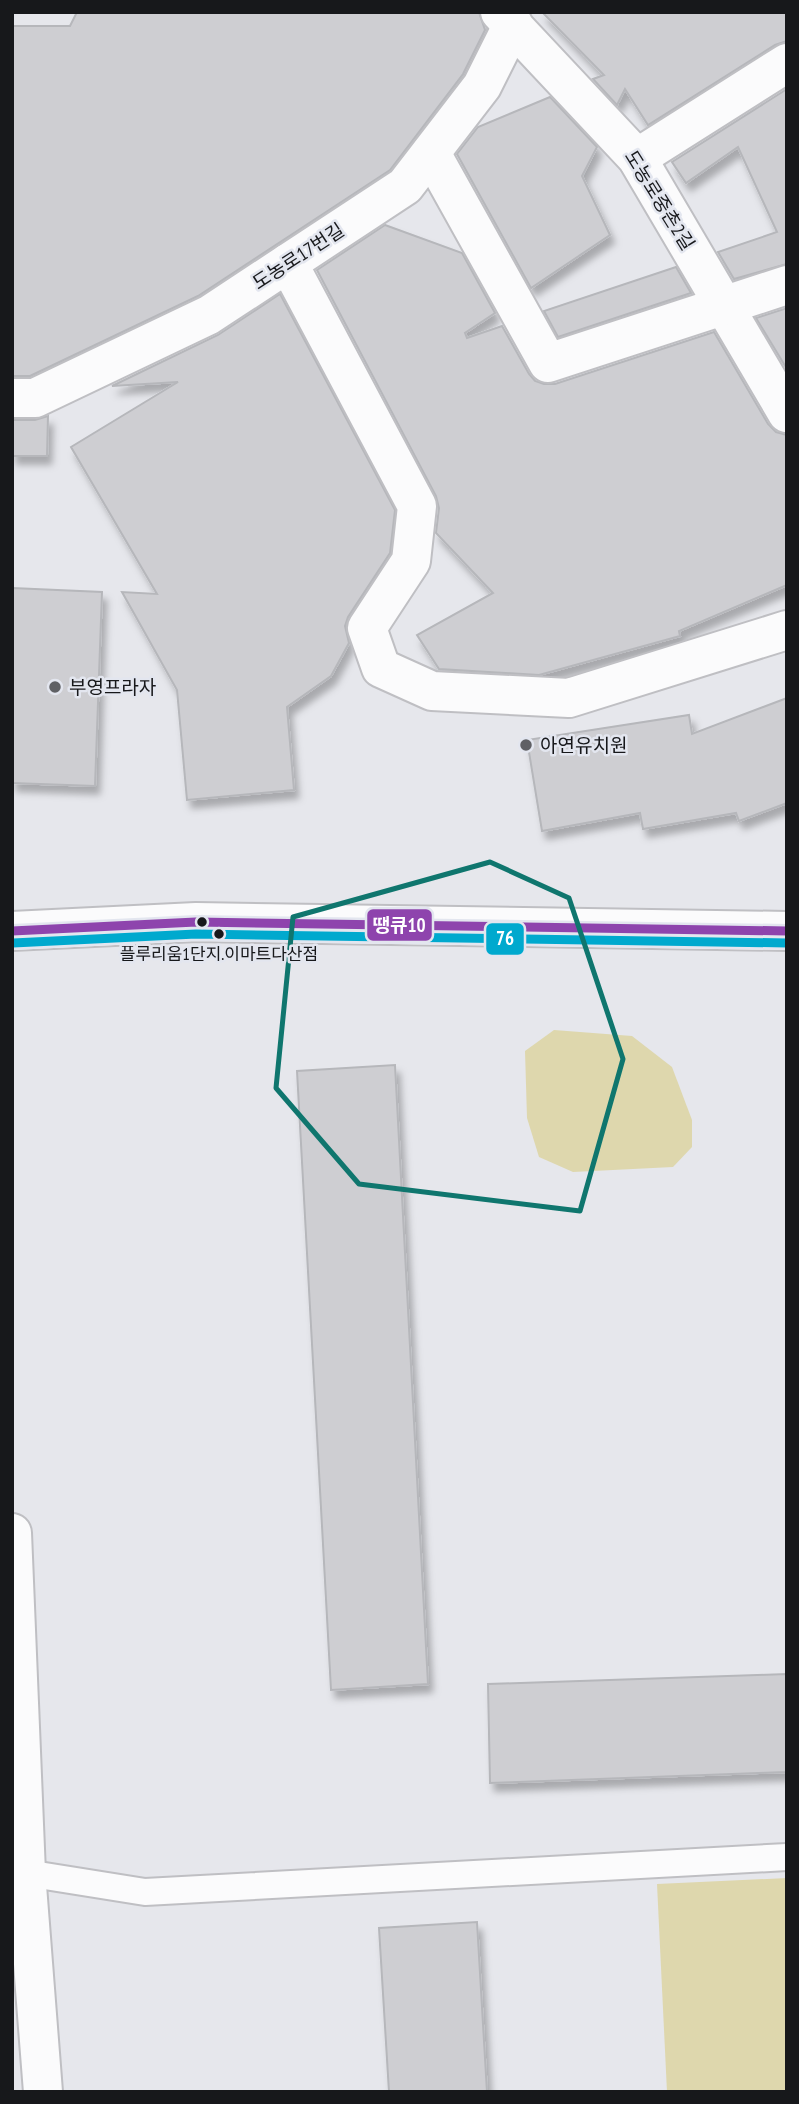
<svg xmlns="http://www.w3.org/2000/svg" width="799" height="2104" font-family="'PT Sans Narrow','Noto Sans KR',sans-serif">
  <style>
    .green { fill: #ded7ad }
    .building { fill: #ceced2; stroke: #b6b7bb; stroke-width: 2; filter: url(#shadow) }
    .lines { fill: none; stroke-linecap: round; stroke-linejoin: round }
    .lane-casing { stroke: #bfbfc3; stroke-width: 30 }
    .street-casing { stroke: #bfbfc3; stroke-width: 42 }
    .secondary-casing { stroke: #bfbfc3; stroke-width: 42 }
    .lane { stroke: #fbfbfc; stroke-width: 26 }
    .street { stroke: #fbfbfc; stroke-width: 38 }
    .secondary { stroke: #fbfbfc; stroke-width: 38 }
    .bus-1-casing { stroke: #e3e6ef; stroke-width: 14 }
    .bus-2-casing { stroke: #e3e6ef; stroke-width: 14 }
    .bus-1 { stroke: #8e44ad; stroke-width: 9 }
    .bus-2 { stroke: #00a9ce; stroke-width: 9 }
    .marked { fill: none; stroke: #0f766e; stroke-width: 5; stroke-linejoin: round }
    .poi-dot { fill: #5f6064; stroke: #e3e6ef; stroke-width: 2.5 }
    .bus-dot { fill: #17181b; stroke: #e3e6ef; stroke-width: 2.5 }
    .labels { text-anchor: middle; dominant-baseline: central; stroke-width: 5; stroke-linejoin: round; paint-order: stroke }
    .bus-label { font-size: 17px; fill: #17181b; stroke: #e3e6ef }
    .street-label { font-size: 19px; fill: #17181b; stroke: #e3e6ef }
    .poi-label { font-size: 19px; fill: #17181b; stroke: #e3e6ef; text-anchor: start }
    .line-badge { stroke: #e3e6ef; stroke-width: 2.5 }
    .badge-label { font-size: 19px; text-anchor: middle; font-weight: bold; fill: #fff }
  </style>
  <defs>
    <filter id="shadow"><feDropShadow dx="4.5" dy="8" stdDeviation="3.5" flood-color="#0004"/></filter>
  </defs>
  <rect width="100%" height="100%" fill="#e6e7ec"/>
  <!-- green -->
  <g class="green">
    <polygon points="554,1030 632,1036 672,1067 692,1120 692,1147 673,1167 573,1172 539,1157 527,1118 525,1051"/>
    <polygon points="787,1878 787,2092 667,2092 657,1884"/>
  </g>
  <!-- building -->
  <g class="building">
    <polygon points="77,12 479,12 485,30 463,74 390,170 198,296 30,376 12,376 12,26 70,26"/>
    <polygon points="542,12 787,12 787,41 775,45 648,125 625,89 617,105 593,79 604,75"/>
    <polygon points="787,89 787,264 734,279 718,252 777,232 738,147 686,183 672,162"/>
    <polygon points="550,97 597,147 582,176 610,235 531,288 457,154 478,127"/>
    <polygon points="385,225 462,253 495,313 465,333 467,338 502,326 529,374 535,381 544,384 555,384 714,332 768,424 776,432 787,435 787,585 679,631 680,636 539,675 439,669 417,635 493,593 436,533 439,508 436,496 317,270"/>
    <polygon points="676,267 691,293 558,337 544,311"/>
    <polygon points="280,294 395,510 390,553 348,617 345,626 349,643 331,676 287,707 294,790 187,800 177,690 122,592 157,594 71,447 178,382 112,386 218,335"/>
    <polygon points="787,308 787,369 756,318"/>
    <polygon points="48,416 47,456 12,456 12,420 35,420"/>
    <polygon points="12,588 102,592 95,786 12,783"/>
    <polygon points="787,698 787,803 739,821 736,813 643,829 640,813 542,831 527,740 689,715 692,734"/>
    <polygon points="395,1065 428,1684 331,1690 297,1071"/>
    <polygon points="787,1674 787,1772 490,1783 488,1684"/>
    <polygon points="477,1922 487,2092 389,2092 379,1928"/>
  </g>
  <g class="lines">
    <!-- lane casing -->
    <g class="lane-casing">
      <polyline id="lane" points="26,1873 145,1892 787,1857"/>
    </g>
    <!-- street casing -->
    <g class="street-casing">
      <g id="street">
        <polyline points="500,12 637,158 787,413"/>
        <polyline points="431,153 548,363 787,285"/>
        <polyline points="637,158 787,63"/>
        <polyline points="288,263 417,506 411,561 367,628 381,668 432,691 569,698 787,630"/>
        <polyline points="12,398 35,398 209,315 405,186 482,86 513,24"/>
        <polyline points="12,1533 26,1873 43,2092"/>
      </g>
    </g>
    <!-- secondary casing -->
    <g class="secondary-casing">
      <polyline id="secondary" points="12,931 196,922 787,931"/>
    </g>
    <!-- lane -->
    <use href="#lane" class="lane"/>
    <!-- street -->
    <use href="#street" class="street"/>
    <!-- secondary -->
    <use href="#secondary" class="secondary"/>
    <!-- bus-1 casing -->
    <g class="bus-1-casing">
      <polyline id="bus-1" points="12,931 196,922 787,931"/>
    </g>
    <!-- bus-2 casing -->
    <g class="bus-2-casing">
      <polyline id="bus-2" points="13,943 196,934 787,943"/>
    </g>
    <!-- bus-1 -->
    <use href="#bus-1" class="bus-1"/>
    <!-- bus-2 -->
    <use href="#bus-2" class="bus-2"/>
  </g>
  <!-- marked area -->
  <path class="marked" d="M490,862L569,898L623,1059L580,1211L359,1184L276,1088L293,917Z"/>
  <!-- markers -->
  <g class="poi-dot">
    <circle cx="55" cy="687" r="7"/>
    <circle cx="526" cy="745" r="7"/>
  </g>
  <g class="bus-dot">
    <circle cx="202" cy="922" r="6"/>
    <circle cx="219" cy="934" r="6"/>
  </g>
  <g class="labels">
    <!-- bus labels -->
    <g class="bus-label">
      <text x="219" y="954">플루리움1단지.이마트다산점</text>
    </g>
    <!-- street labels -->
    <g class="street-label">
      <text transform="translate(660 200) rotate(58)">도농로중촌2길</text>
      <text transform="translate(298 256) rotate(-33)">도농로17번길</text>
    </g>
    <!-- poi labels -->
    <g class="poi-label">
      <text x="69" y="687">부영프라자</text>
      <text x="540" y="745">아연유치원</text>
    </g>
  </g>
  <g class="line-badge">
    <rect x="366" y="908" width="67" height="34" rx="7" fill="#8e44ad"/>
    <rect x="485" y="922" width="40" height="34" rx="7" fill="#00a9ce"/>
  </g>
  <g class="badge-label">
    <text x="399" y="932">땡큐10</text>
    <text x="505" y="945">76</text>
  </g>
  <!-- border -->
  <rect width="799" height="2104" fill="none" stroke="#17181b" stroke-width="28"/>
</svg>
